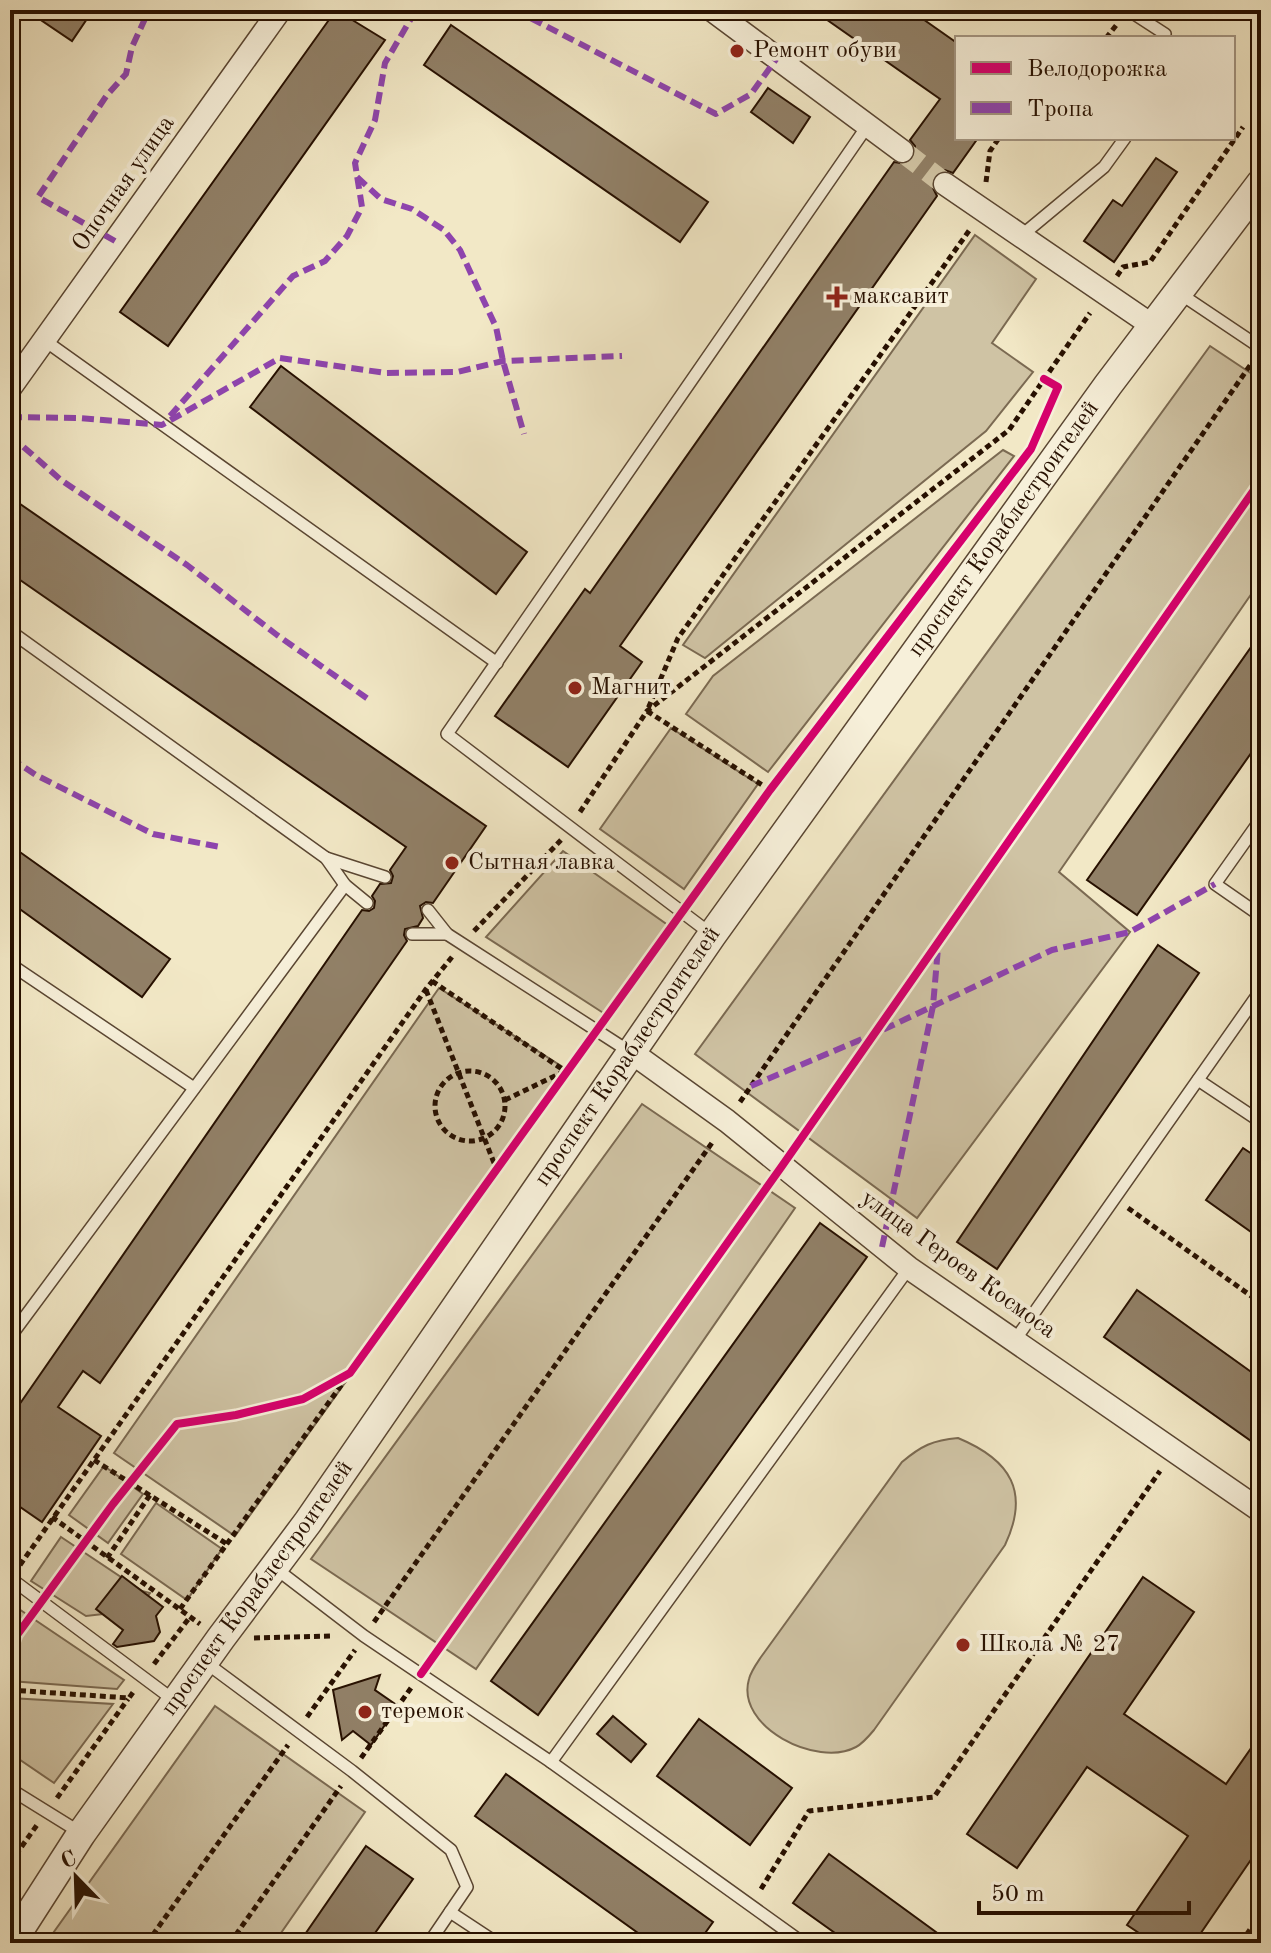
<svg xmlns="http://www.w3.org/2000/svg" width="1271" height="1953" font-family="'Old Standard TT',serif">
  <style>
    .green { fill: #cfc3a4; stroke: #7b6a52; stroke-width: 2 }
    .building { fill: #918067; stroke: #271000; stroke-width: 2 }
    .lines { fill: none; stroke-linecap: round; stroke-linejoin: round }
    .minor-tunnel { stroke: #d4c8a8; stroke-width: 22; stroke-dasharray: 22 11; stroke-linecap: butt }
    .service-casing { stroke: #5a4632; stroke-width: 14 }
    .minor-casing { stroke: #5a4632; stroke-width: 25 }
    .tertiary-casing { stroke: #5a4632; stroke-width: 31 }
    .path { stroke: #271000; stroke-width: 5; stroke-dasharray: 6 4; stroke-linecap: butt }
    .service { stroke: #f7f0da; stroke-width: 11 }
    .minor { stroke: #f7f0da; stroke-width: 22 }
    .tertiary { stroke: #f7f0da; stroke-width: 28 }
    .quiet { stroke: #8e44ad; stroke-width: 6; stroke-dasharray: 12 6; stroke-linecap: butt }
    .cycleway-casing { stroke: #f7f0da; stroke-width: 13 }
    .cycleway { stroke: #d6006c; stroke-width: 8 }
    .poi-dot { fill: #8f2418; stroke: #f7f0da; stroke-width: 3 }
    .labels { text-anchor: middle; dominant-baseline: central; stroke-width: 8; stroke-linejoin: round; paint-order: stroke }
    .poi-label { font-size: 24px; fill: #271000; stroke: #f7f0da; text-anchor: start }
    .street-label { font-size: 24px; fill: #271000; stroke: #f7f0da }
  </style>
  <rect width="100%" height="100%" fill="#f2e8c6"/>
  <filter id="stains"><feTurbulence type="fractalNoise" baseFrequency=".0025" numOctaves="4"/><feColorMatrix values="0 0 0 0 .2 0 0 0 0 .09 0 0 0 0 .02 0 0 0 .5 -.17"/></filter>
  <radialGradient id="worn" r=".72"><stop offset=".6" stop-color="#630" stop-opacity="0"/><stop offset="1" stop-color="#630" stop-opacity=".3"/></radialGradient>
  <!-- green -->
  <g class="green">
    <polygon points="975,235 1036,279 992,343 1033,372 986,431 705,658 683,645"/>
    <polygon points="1210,346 1261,380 1261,580 1059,872 1130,932 917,1218 695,1054"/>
    <polygon points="1003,450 1014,456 768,772 686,714 713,676"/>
    <polygon points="671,728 758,784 684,889 600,829"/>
    <polygon points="563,851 672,928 608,1016 486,937"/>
    <polygon points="439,988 569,1071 235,1536 114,1453"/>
    <polygon points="642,1104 795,1208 476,1669 311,1559"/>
    <path d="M958,1438C1011,1460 1030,1492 1005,1545L874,1730C869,1736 862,1744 856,1747C817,1768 735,1727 749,1679C751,1671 757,1663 761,1657L902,1462C921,1446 933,1440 958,1438Z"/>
    <polygon points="104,1466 143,1494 108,1543 69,1515"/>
    <polygon points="156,1503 222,1549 187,1600 121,1554"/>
    <polygon points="61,1537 142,1591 150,1593 134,1614 121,1612 86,1616 31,1581"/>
    <polygon points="10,1603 124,1680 117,1689 10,1681"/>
    <polygon points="10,1698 113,1704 54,1783 10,1753"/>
    <polygon points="215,1706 365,1812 274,1943 46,1943"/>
  </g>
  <!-- building -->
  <g class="building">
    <polygon points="26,10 93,10 72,41"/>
    <polygon points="336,10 385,40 168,346 120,312"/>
    <polygon points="813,10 910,10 957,43 957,138 978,138 953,173 945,170 934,176 931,184 937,196 620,646 642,662 568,767 495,716 585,589 590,593 894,162 907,164 914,159 915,146 910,140 940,99"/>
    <polygon points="451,25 708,202 680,242 424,65"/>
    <polygon points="768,88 810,117 793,143 751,112"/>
    <polygon points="1156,158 1177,172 1114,262 1084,241 1113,200 1122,206"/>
    <polygon points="281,366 527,552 496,594 250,407"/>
    <polygon points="10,497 486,826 433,903 426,902 420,906 423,918 418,926 405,929 404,935 407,941 100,1383 83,1371 58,1407 101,1436 42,1522 10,1500 10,1418 362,910 369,911 374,908 375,901 372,896 380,884 391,883 393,876 390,870 406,847 10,573"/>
    <polygon points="1261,633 1261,739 1137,915 1087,880"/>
    <polygon points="10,845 170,959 142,997 10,902"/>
    <polygon points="1158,945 1199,973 997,1269 957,1242"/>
    <polygon points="1243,1148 1261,1160 1261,1239 1206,1200"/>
    <polygon points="820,1223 867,1257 538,1715 491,1681"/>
    <polygon points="1137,1290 1261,1379 1261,1448 1104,1337"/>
    <polygon points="122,1576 163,1607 156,1616 160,1632 154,1641 117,1647 113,1644 123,1630 96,1609"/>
    <polygon points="1143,1577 1194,1612 1124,1714 1226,1784 1261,1734 1261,1845 1194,1943 1154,1943 1127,1925 1188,1836 1087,1767 1017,1868 967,1834"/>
    <polygon points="380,1675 375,1690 398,1706 371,1745 353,1731 342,1740 333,1690"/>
    <polygon points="613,1716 646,1744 631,1762 597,1734"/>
    <polygon points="699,1719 792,1788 750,1845 657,1776"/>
    <polygon points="506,1774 713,1922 698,1943 652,1943 475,1816"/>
    <polygon points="366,1846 413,1879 368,1943 299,1943"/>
    <polygon points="829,1854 951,1943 849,1943 793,1903"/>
  </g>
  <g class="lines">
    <!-- minor-tunnel -->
    <polyline class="minor-tunnel" points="902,151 945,184"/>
    <!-- service casing -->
    <g class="service-casing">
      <g id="service">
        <polyline points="1128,10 1165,34 1164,38"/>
        <polyline points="1021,236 1104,167 1125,138"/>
        <polyline points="1179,293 1261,348"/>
        <polyline points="44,340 497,663"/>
        <polyline points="10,631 326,858 345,885 367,903"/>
        <polyline points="1261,819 1215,884 1261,916"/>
        <polyline points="326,858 385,877"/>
        <polyline points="428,910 447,934 630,1052"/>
        <polyline points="412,934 447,934"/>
        <polyline points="711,934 447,734 868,125"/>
        <polyline points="10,964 194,1088"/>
        <polyline points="1198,1080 1261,1122"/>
        <polyline points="10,1337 345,885"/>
        <polyline points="1015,1340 1261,990"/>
        <polyline points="275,1568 364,1636 551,1762 909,1268"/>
        <polyline points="10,1578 175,1701"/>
        <polyline points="205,1662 352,1771 451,1850 467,1887 429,1943"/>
        <polyline points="551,1762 803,1943"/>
        <polyline points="10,1789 81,1833"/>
        <polyline points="450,1912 497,1943"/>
      </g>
    </g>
    <!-- minor casing -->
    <g class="minor-casing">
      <g id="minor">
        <polyline points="712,10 902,151"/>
        <polyline points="945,184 1153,326"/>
        <polyline points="10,388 280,10"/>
        <polyline points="631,1052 727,1121 909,1268 1261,1511"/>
      </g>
    </g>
    <!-- tertiary casing -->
    <g class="tertiary-casing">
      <g id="tertiary">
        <path id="s1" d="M11,1943L81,1834L221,1638L308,1522L712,935L1108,385L1261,183"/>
      </g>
    </g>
    <!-- path -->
    <g class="path">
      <polyline points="1106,38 1118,23"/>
      <polyline points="986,182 990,151 999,138"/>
      <polyline points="1117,276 1123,267 1150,262 1243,127"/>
      <polyline points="770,790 647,711 678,638 971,228"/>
      <polyline points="580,812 647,711 1009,430 1090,313"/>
      <polyline points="474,931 561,840"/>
      <polyline points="432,981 565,1071"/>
      <polyline points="426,990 496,1168"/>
      <circle cx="470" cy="1106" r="35"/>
      <polyline points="505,1100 565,1071"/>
      <polyline points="740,1102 1251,364"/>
      <polyline points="1128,1208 1261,1303"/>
      <polyline points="94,1460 227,1544"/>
      <polyline points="52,1517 200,1624"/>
      <polyline points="107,1558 150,1495"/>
      <polyline points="20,1565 426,989 452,957"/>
      <polyline points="180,1609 350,1373"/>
      <polyline points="374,1622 714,1140"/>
      <polyline points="254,1638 332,1636"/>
      <polyline points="154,1664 190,1617"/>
      <polyline points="10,1690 129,1698 134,1691"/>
      <polyline points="307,1717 355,1650"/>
      <polyline points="361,1758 411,1688"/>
      <polyline points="57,1798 128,1699"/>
      <polyline points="10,1863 37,1825"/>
      <polyline points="761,1889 809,1811 934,1797 1160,1471"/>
      <polyline points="147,1943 288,1745"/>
      <polyline points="230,1943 341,1786"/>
      <polyline points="1241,1943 1261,1913"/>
    </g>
    <!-- service -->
    <use href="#service" class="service"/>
    <!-- minor -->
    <use href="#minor" class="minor"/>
    <!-- tertiary -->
    <use href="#tertiary" class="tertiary"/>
    <!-- quiet -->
    <g class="quiet">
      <polyline points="515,10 716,114 751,94 777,58"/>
      <polyline points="357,177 381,199 412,209 444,230 460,250 496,327 503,361 524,434"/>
      <polyline points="115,241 38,197 107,95 126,74 132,47 149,10"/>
      <polyline points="170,416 293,276 325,261 347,236 362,207 355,163 375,120 385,63 416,10"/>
      <polyline points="10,417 79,418 162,425 280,358 386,373 457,372 503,361 622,356"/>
      <polyline points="10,435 61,480 187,565 277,635 368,699"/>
      <polyline points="10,758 36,775 153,834 220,847"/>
      <polyline points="10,1059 14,1140 10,1170"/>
      <polyline points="751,1086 874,1034 1052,950 1130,932 1215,884"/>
      <polyline points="882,1247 933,1006 938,948"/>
    </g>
    <!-- cycleway casing -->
    <g class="cycleway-casing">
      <g id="cycleway">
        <polyline points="10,1654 17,1635 113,1504 177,1424 236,1415 303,1399 350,1373 770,790 1031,449 1058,387 1044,379"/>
        <polyline points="421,1674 782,1166 1261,480"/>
      </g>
    </g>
    <!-- cycleway -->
    <use href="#cycleway" class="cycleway"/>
  </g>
  <!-- markers -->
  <g class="poi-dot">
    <circle cx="737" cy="51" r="8"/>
    <path d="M833 285h8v8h8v8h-8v8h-8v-8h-8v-8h8z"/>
    <circle cx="575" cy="688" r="8"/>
    <circle cx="452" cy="863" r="8"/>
    <circle cx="963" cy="1645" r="8"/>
    <circle cx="365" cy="1712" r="8"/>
  </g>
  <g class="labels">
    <!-- poi labels -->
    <g class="poi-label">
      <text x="753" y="51">Ремонт обуви</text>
      <text x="853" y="297">максавит</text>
      <text x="591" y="688">Магнит</text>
      <text x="468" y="863">Сытная лавка</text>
      <text x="979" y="1645">Школа № 27</text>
      <text x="381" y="1712">теремок</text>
    </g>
    <!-- street labels -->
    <g class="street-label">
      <text transform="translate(124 184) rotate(-55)">Опочная улица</text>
      <text stroke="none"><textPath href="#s1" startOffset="1728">проспект Кораблестроителей</textPath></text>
      <text stroke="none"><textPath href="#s1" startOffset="1080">проспект Кораблестроителей</textPath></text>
      <text transform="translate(958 1265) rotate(36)">улица Героев Космоса</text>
      <text stroke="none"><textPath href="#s1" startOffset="432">проспект Кораблестроителей</textPath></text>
    </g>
  </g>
  <!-- margin -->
  <rect width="1271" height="1953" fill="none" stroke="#f2e8c6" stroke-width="40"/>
  <rect x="12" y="12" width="1247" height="1929" fill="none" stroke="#271000" stroke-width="4"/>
  <rect x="20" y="20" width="1231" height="1913" fill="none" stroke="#271000" stroke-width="2"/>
  <!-- legend -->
  <rect x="955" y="36" width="280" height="104" fill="#f7f0da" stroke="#a49683" stroke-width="2"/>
  <rect x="971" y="62" width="40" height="12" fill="#d6006c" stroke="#a49683" stroke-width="2"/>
  <text x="1027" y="76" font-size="24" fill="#271000">Велодорожка</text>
  <rect x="971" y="102" width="40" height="12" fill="#8e44ad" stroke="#a49683" stroke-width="2"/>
  <text x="1027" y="116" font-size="24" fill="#271000">Тропа</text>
  <!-- north arrow -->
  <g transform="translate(76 1877) rotate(337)" stroke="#f7f0da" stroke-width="6" paint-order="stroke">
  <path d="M0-6L14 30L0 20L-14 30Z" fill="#271000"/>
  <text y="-12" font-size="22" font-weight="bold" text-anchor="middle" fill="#271000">С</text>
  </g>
  <!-- scale -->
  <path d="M979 1901v12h210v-12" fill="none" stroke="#271000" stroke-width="4"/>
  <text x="991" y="1901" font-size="24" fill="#271000" stroke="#f7f0da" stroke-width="6" paint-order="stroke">50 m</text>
  <rect width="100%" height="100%" filter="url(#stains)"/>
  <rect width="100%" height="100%" fill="url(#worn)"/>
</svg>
